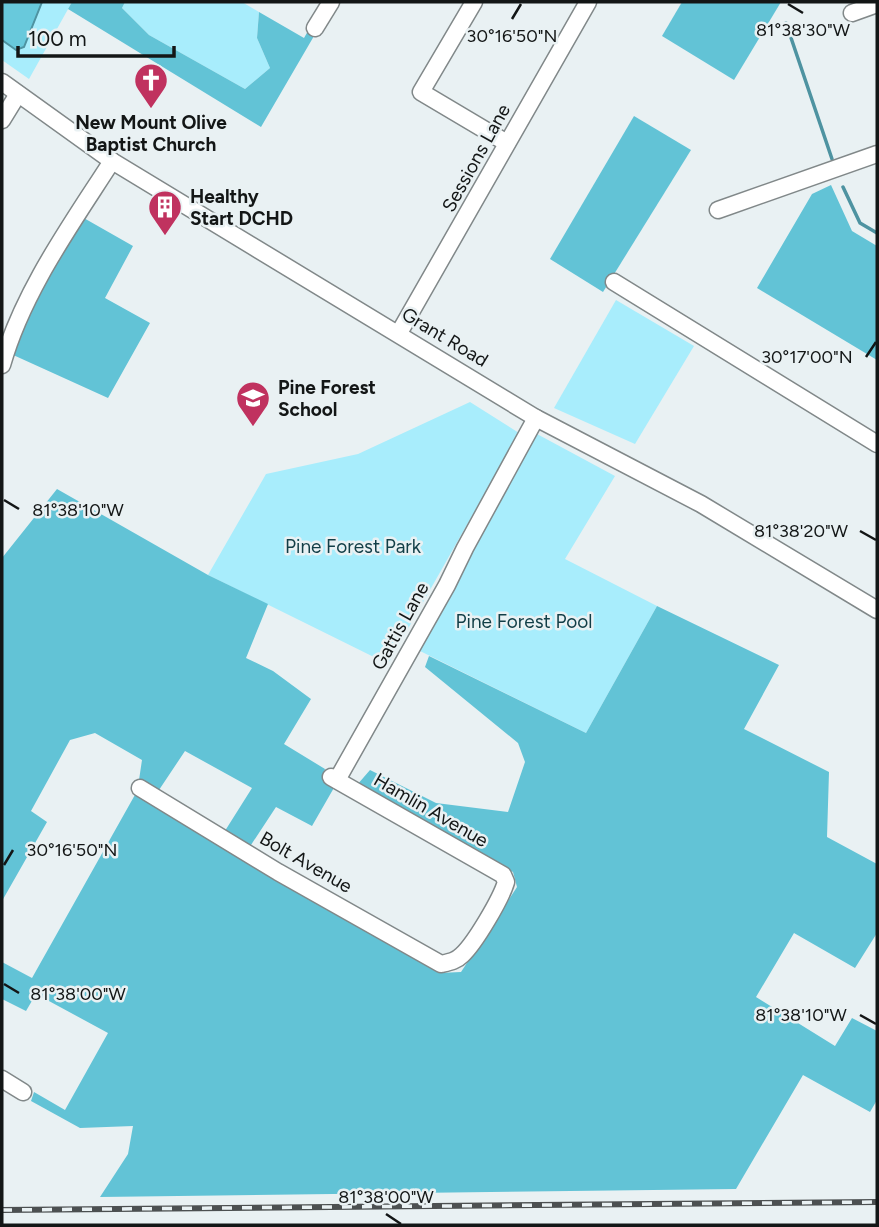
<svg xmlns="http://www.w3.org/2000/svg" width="879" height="1227" font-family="Figtree,sans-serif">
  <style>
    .green { fill: #a8edfc }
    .forest { fill: #62c3d6 }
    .water { fill: #68c9dc; stroke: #4e93a1; stroke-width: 2 }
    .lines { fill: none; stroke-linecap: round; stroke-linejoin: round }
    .stream { stroke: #4e93a1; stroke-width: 3.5 }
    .minor-casing { stroke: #818889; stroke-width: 19 }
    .minor { stroke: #fff; stroke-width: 16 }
    .rail-casing { stroke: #4c5051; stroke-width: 6 }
    .rail { stroke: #e9f1f3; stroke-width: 3.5; stroke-dasharray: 10; stroke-linecap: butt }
    .ticks { fill: none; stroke: #131616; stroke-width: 2.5 }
    .labels { text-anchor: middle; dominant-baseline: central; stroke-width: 5; stroke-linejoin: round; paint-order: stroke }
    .poi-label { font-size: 19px; font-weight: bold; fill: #131616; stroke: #e9f1f3; text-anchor: start }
    .street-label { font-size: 19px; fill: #131616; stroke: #e9f1f3 }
    .park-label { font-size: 19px; fill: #113e47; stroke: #e9f1f3 }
    .ticks-label { font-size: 18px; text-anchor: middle; fill: #131616; stroke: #e9f1f3; stroke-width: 5; stroke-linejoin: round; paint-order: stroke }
  </style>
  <rect width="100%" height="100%" fill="#e9f1f3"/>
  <!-- green -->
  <g class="green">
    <polygon points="42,2 72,2 29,79 2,60 2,40 16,50 24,47"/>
    <polygon points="125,2 242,2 259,12 257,38 270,68 245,89 149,35 122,8"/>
    <polygon points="616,300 694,346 635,444 554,408"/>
    <polygon points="470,402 519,433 388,664 208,575 266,474 358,454"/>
    <polygon points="537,434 615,476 565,559 657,606 586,733 418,650"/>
  </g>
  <!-- forest -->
  <g class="forest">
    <polygon points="72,2 125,2 122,8 149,35 245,89 270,68 257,38 259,12 304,38 308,31 314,36 261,127 68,9"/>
    <polygon points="682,2 781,2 734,80 662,36"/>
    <polygon points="634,116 691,150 603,292 550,259"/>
    <polygon points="831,185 852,231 877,246 877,360 757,288 812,194"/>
    <polygon points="82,217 133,246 105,298 150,323 108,398 11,354 25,317"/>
    <polygon points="57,489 208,575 268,604 246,658 273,671 311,699 284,744 325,769 322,778 335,786 312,826 276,807 249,848 223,834 252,788 185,751 157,793 139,780 142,760 95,733 70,740 31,811 47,822 2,901 2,558"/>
    <polygon points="657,606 779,665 744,729 829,772 827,837 877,864 877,933 855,968 794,933 756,997 835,1046 852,1018 877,1031 877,1100 870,1112 803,1075 736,1189 100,1197 128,1154 133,1126 80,1128 31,1101 34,1092 65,1110 108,1033 36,994 26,1011 2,999 2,962 32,978 136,793 439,973 461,972 517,887 513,872 357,785 370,770 436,803 508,812 525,762 518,743 425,667 429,656 586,733"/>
  </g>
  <!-- water -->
  <polygon class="water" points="2,2 42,2 24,47 16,50 2,40"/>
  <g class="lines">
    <!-- stream -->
    <g class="stream">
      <polyline points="786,23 832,159"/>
      <polyline points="843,187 860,223 877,233"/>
    </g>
    <!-- minor casing -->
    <g class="minor-casing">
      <g id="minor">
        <polyline points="474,2 421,92 507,143"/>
        <polyline points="852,13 877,4"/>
        <polyline points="315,28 331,2"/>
        <polyline points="2,82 112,161 536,418 701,504 877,610"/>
        <polyline points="2,120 18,94"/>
        <polyline points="718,210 877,154"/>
        <polyline points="614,282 877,444"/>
        <polyline points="399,333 588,2"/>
        <path d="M2,365C23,291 71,225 112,161"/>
        <polyline points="337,780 447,585 465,548 536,418"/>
        <path d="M140,788L278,872L441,964C450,962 456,961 462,955C475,943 501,899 506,882L503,875L331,777"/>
        <polyline points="2,1079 23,1092"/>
      </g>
    </g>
    <!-- minor -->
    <use href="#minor" class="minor"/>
    <!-- rail casing -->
    <g class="rail-casing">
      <polyline id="rail" points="2,1210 877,1202"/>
    </g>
    <!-- rail -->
    <use href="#rail" class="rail"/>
  </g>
  <!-- ticks -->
  <path class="ticks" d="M788,4L803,13M512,19L521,4M866,357L876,342M4,500L19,509M860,531L876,540M4,865L13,850M4,984L19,993M860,1015L876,1024M386,1214L401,1224"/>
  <!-- icons -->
  <defs>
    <g id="church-pin" transform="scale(1.75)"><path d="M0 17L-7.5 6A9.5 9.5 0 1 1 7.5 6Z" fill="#c0325f" stroke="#e9f1f3"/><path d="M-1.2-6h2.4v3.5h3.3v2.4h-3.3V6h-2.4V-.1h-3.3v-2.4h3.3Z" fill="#fff"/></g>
    <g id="building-pin" transform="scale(1.75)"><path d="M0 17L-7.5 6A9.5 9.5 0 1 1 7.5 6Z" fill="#c0325f" stroke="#e9f1f3"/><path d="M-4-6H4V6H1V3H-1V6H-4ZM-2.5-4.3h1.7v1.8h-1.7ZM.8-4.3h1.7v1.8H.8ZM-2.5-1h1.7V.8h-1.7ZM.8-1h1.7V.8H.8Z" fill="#fff"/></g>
    <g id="school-pin" transform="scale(1.75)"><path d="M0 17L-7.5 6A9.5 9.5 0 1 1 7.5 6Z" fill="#c0325f" stroke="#e9f1f3"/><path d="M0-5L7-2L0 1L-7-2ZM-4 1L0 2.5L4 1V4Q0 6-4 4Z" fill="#fff"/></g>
  </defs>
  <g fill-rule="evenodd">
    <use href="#church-pin" x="151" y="80"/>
    <use href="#building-pin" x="165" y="207"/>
    <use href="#school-pin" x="253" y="398"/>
  </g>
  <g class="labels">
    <!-- poi labels -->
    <g class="poi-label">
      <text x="151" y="122" text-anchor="middle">New Mount Olive<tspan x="151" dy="22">Baptist Church</tspan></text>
      <text x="190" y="196">Healthy<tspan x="190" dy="22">Start DCHD</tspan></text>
      <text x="278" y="387">Pine Forest<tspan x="278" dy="22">School</tspan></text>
    </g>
    <!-- street labels -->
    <g class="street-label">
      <text transform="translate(476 158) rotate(-61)">Sessions Lane</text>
      <text transform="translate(445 337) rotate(31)">Grant Road</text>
      <text transform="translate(400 626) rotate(-61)">Gattis Lane</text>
      <text transform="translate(431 810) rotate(30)">Hamlin Avenue</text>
      <text transform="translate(306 862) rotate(30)">Bolt Avenue</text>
    </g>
    <!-- park labels -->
    <g class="park-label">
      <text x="353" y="546">Pine Forest Park</text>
      <text x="524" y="621">Pine Forest Pool</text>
    </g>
  </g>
  <g class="ticks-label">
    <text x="803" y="36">81°38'30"W</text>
    <text x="512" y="42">30°16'50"N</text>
    <text x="807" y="363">30°17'00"N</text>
    <text x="78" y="516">81°38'10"W</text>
    <text x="801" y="537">81°38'20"W</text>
    <text x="72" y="856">30°16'50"N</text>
    <text x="78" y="1000">81°38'00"W</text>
    <text x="801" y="1021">81°38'10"W</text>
    <text x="386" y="1203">81°38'00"W</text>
  </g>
  <!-- border -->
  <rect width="879" height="1227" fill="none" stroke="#131616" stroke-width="7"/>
  <!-- scale -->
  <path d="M18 46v10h156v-10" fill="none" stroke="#131616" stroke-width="3.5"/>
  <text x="28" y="46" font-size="21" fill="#131616" stroke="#e9f1f3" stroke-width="5" paint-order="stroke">100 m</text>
</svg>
